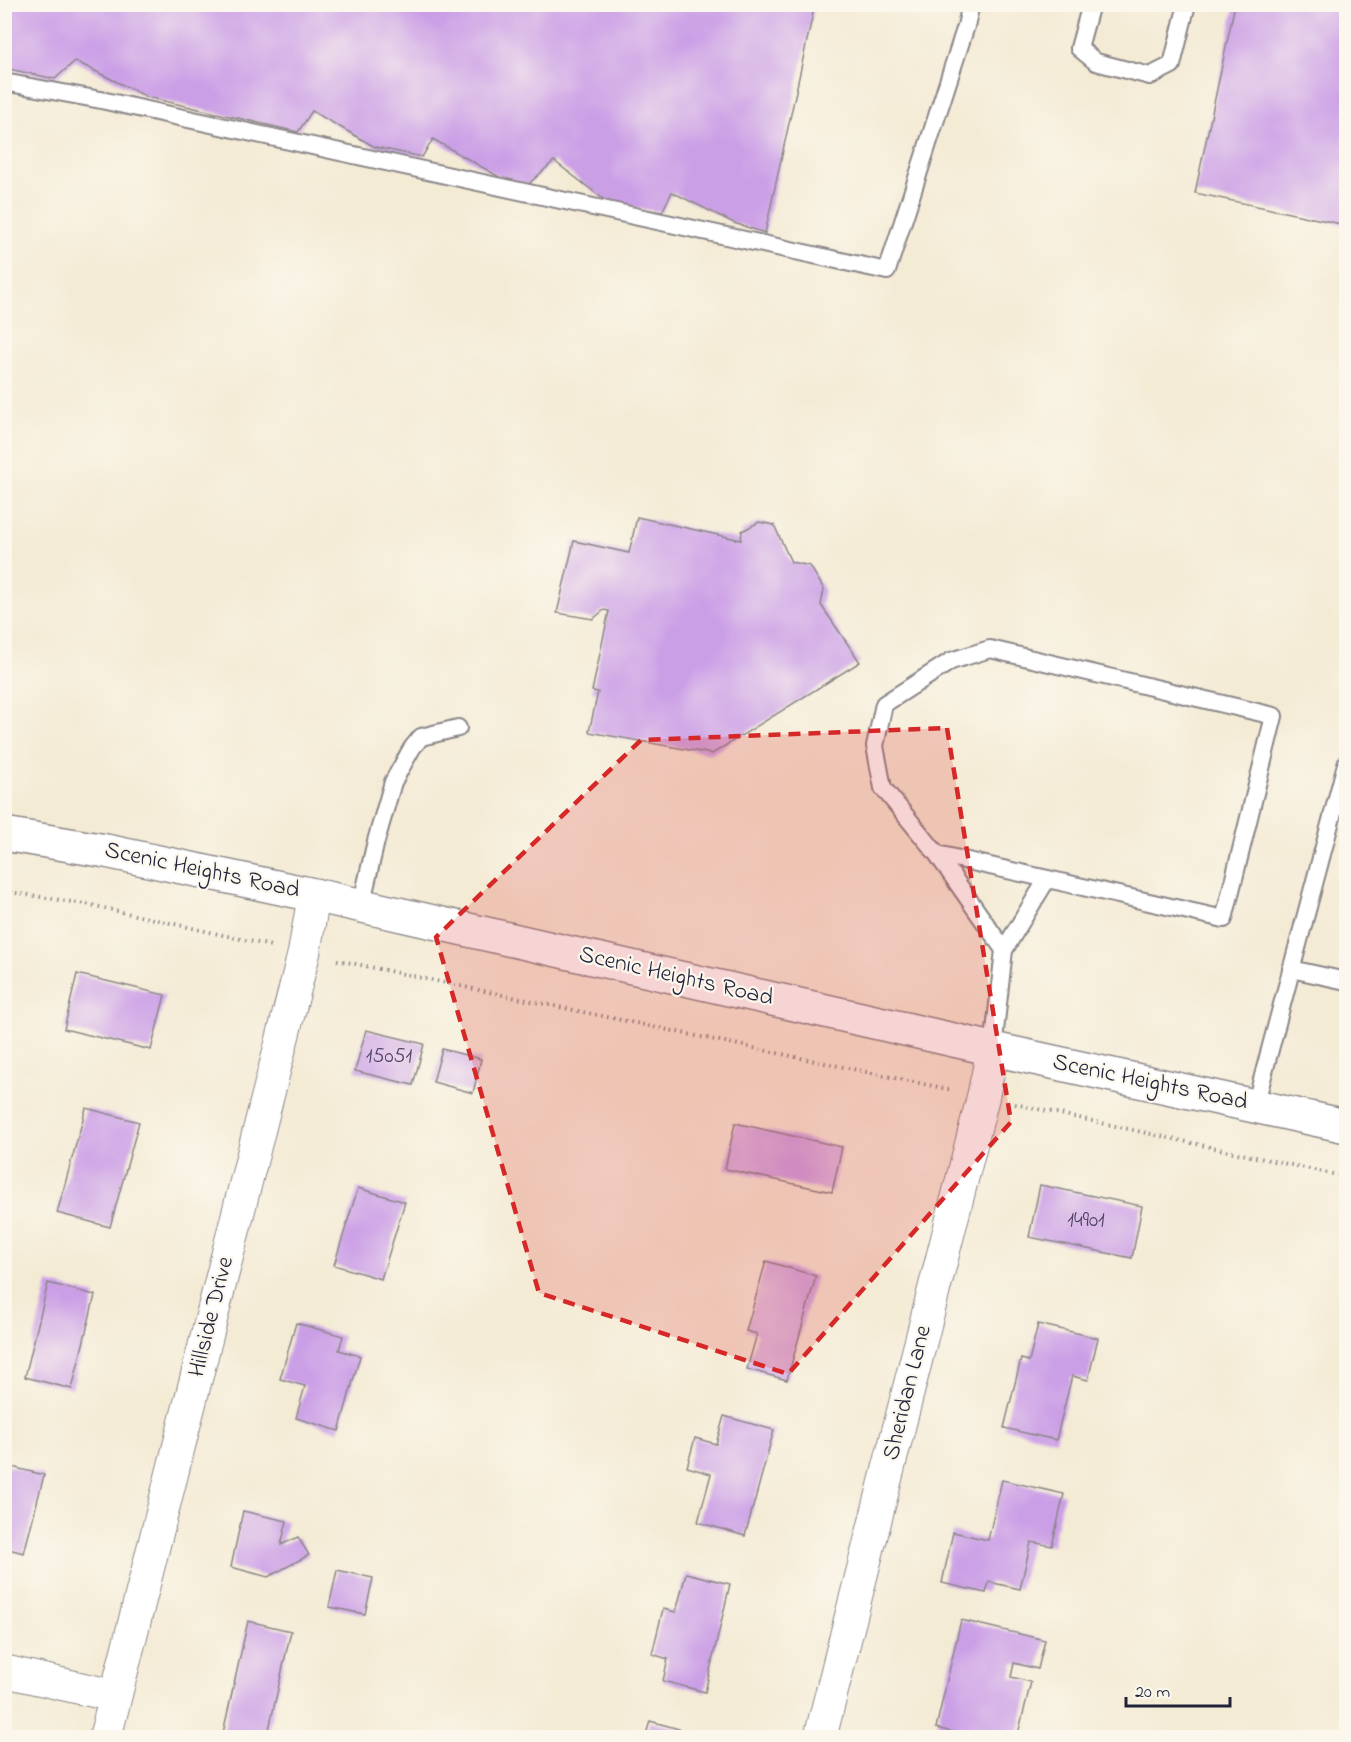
<svg xmlns="http://www.w3.org/2000/svg" width="1351" height="1742" font-family="'Indie Flower',sans-serif">
  <style>
    .building { fill: #cb9fe6 }
    .lines { fill: none; stroke-linecap: round; stroke-linejoin: round }
    .service-casing { stroke: #8b8688; stroke-width: 20 }
    .minor-casing { stroke: #8b8688; stroke-width: 34 }
    .tertiary-casing { stroke: #8b8688; stroke-width: 36 }
    .path { stroke: #8b8688; stroke-width: 4; stroke-dasharray: 1.5 4.5; stroke-linecap: butt }
    .service { stroke: #fff; stroke-width: 16 }
    .minor { stroke: #fff; stroke-width: 32 }
    .tertiary { stroke: #fff; stroke-width: 33 }
    .marked { fill: #d62828; fill-opacity: 0.2; stroke: #d62828; stroke-width: 4.5; stroke-dasharray: 12 8; stroke-linejoin: round }
    .labels { text-anchor: middle; dominant-baseline: central; stroke-width: 4.5; stroke-linejoin: round; paint-order: stroke }
    .number-label { font-size: 21px; fill: #4c4166 }
    .street-label { font-size: 24px; fill: #22223b; stroke: #fbf7ec }
  </style>
  <rect width="100%" height="100%" fill="#fbf7ec"/>
  <filter id="ink" filterUnits="userSpaceOnUse"><feTurbulence type="fractalNoise" baseFrequency=".0167" numOctaves="2"/><feDisplacementMap in="SourceGraphic" scale="12" xChannelSelector="R" yChannelSelector="G"/><feConvolveMatrix kernelMatrix="1 2 1 2 8 2 1 2 1" color-interpolation-filters="sRGB"/></filter>
  <filter id="wash" filterUnits="userSpaceOnUse"><feTurbulence type="fractalNoise" baseFrequency=".008" numOctaves="4" result="noise"/><feDisplacementMap in="SourceGraphic" scale="24" xChannelSelector="R" yChannelSelector="G"/><feGaussianBlur stdDeviation="1.35" result="paint"/><feColorMatrix in="noise" values="0 0 0 0 0 0 0 0 0 0 0 0 0 0 0 0 0 1.4 0 .05"/><feComposite in="paint" operator="in"/></filter>
  <g filter="url(#wash)">
    <rect width="100%" height="100%" fill="#f4ebd5"/>
    <g id="blocks">
      <!-- building -->
      <g class="building">
        <polygon points="4,4 815,4 765,233 734,223 672,192 662,212 610,204 554,161 522,190 433,139 422,157 375,147 312,111 298,132 147,97 75,61 55,79 4,68"/>
        <polygon points="1235,4 1346,4 1346,225 1195,193"/>
        <polygon points="637,517 741,540 742,531 759,522 774,525 791,562 810,566 824,589 821,605 860,662 712,754 589,732 598,692 592,691 609,611 604,610 593,619 557,613 574,541 629,553"/>
        <polygon points="77,974 165,995 151,1050 64,1029"/>
        <polygon points="366,1030 424,1044 413,1085 355,1071"/>
        <polygon points="442,1049 481,1059 473,1093 433,1082"/>
        <polygon points="86,1108 139,1122 110,1227 57,1213"/>
        <polygon points="735,1123 842,1147 832,1192 725,1169"/>
        <polygon points="1040,1185 1142,1206 1132,1258 1029,1237"/>
        <polygon points="358,1188 405,1202 381,1279 334,1265"/>
        <polygon points="766,1261 816,1276 787,1380 747,1369 757,1334 746,1331"/>
        <polygon points="48,1283 95,1295 72,1389 25,1377"/>
        <polygon points="296,1323 343,1336 339,1350 360,1356 339,1431 296,1418 305,1386 280,1379"/>
        <polygon points="1038,1324 1098,1338 1088,1380 1072,1376 1056,1440 1004,1428 1021,1359 1029,1361"/>
        <polygon points="724,1416 774,1430 745,1536 698,1522 711,1474 687,1467 695,1438 716,1444"/>
        <polygon points="4,1465 44,1475 24,1553 4,1548"/>
        <polygon points="1002,1480 1064,1494 1052,1546 1031,1542 1020,1589 989,1582 986,1593 942,1583 953,1532 988,1540"/>
        <polygon points="243,1511 287,1521 281,1545 298,1537 309,1555 268,1577 231,1567"/>
        <polygon points="337,1570 373,1578 365,1614 329,1607"/>
        <polygon points="686,1573 730,1584 705,1692 663,1681 668,1659 652,1654 663,1609 676,1612"/>
        <polygon points="961,1620 1045,1640 1038,1669 1014,1663 1011,1677 1031,1682 1017,1738 978,1738 936,1728"/>
        <polygon points="248,1621 291,1631 267,1738 245,1738 223,1733"/>
        <polygon points="650,1721 690,1732 689,1738 645,1738"/>
      </g>
    </g>
  </g>
  <g filter="url(#ink)">
    <use href="#blocks" fill-opacity="0" stroke="#8b8688" stroke-width="1.5"/>
    <g class="lines">
      <!-- service casing -->
      <g class="service-casing">
        <g id="service">
          <polyline points="1091,4 1079,48 1096,62 1150,76 1172,65 1187,4"/>
          <polyline points="4,82 101,100 887,271 966,26 971,4"/>
          <polyline points="937,854 1224,919 1274,716 990,649 951,661 884,704 875,746 883,788 937,854 1004,950 993,1049"/>
          <polyline points="361,906 376,841 393,782 412,748 421,737 458,728"/>
          <polyline points="1004,950 1047,879"/>
          <polyline points="1291,969 1346,981"/>
          <polyline points="1255,1106 1346,764"/>
        </g>
      </g>
      <!-- minor casing -->
      <g class="minor-casing">
        <g id="minor">
          <polyline points="4,1671 115,1696"/>
          <polyline points="105,1738 304,953 314,895"/>
          <polyline points="820,1738 983,1097 993,1049"/>
        </g>
      </g>
      <!-- tertiary casing -->
      <g class="tertiary-casing">
        <polyline id="tertiary" points="4,834 106,851 314,895 993,1049 1346,1126"/>
      </g>
      <!-- path -->
      <g class="path">
        <polyline points="4,891 91,905 271,946"/>
        <polyline points="337,960 952,1090"/>
        <polyline points="1015,1104 1346,1177"/>
      </g>
      <!-- service -->
      <use href="#service" class="service"/>
      <!-- minor -->
      <use href="#minor" class="minor"/>
      <!-- tertiary -->
      <use href="#tertiary" class="tertiary"/>
    </g>
  </g>
  <!-- marked area -->
  <path class="marked" d="M947,728L1011,1122L788,1374L539,1293L436,937L641,740Z"/>
  <g class="labels">
    <!-- number labels -->
    <g class="number-label">
      <text x="389" y="1057">15051</text>
      <text x="1086" y="1221">14901</text>
    </g>
    <!-- street labels -->
    <g class="street-label">
      <text transform="translate(202 871) rotate(12)">Scenic Heights Road</text>
      <text transform="translate(676 977) rotate(13)">Scenic Heights Road</text>
      <text transform="translate(1150 1083) rotate(12)">Scenic Heights Road</text>
      <text transform="translate(212 1317) rotate(-76)">Hillside Drive</text>
      <text transform="translate(908 1393) rotate(-76)">Sheridan Lane</text>
    </g>
  </g>
  <!-- margin -->
  <rect width="1351" height="1742" fill="none" stroke="#fbf7ec" stroke-width="24"/>
  <!-- scale -->
  <path d="M1126 1697v9h104v-9" fill="none" stroke="#22223b" stroke-width="3"/>
  <text x="1135" y="1697" font-size="18" fill="#22223b" stroke="#fbf7ec" stroke-width="4.5" paint-order="stroke">20 m</text>
</svg>
